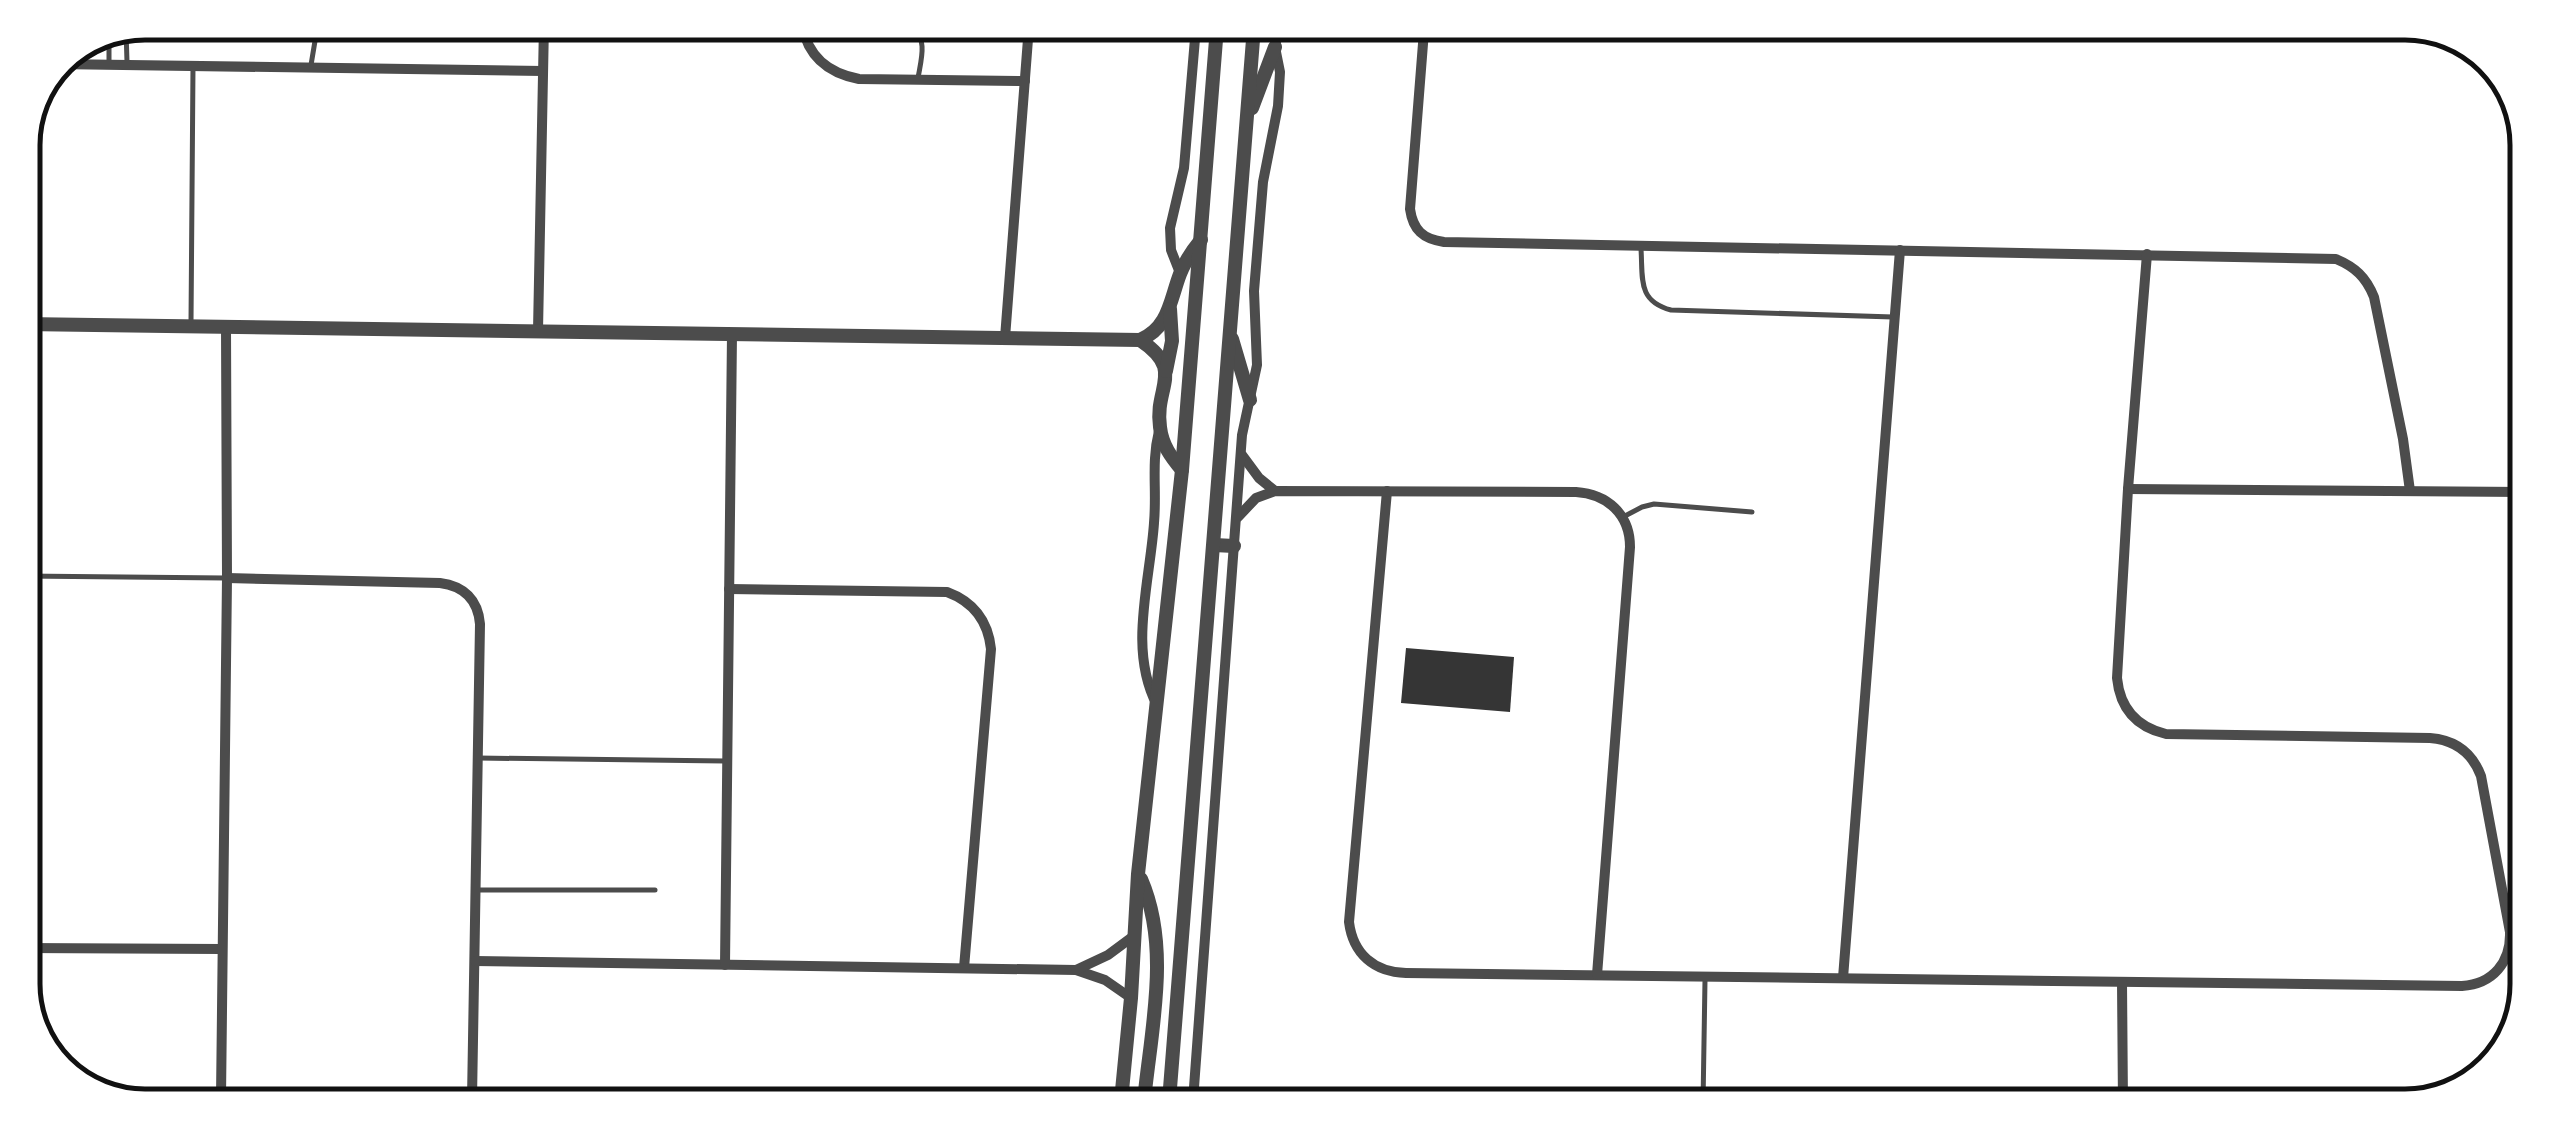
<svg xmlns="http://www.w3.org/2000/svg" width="2550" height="1129" font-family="'Exo 2',sans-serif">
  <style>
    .building { fill: #353535 }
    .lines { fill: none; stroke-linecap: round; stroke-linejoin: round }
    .service { stroke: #4c4c4c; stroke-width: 5 }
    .minor { stroke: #4c4c4c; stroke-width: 10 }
    .tertiary { stroke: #4c4c4c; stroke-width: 14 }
    .rim { fill: none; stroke: #111; stroke-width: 5 }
  </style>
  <rect width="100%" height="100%" fill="#fff"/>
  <!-- building -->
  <polygon class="building" points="1406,648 1514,657 1510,712 1401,703"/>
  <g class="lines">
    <!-- service -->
    <g class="service">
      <path d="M912,26C928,39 921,60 918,78"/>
      <polyline points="126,30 127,62"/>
      <polyline points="109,64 109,37"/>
      <polyline points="311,65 318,23"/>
      <path d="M1641,249C1643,278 1637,301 1671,310L1893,317"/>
      <polyline points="191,323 193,66"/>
      <polyline points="1623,517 1642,507 1654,504 1752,512"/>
      <polyline points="23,576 225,578"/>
      <polyline points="478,758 725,761"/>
      <polyline points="476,890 655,890"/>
      <polyline points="1703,1104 1705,980"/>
    </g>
    <!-- minor -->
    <g class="minor">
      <path d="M802,25C808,57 828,73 859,79L1025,81"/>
      <polyline points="1414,28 1424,31 1442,28"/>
      <path d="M1424,31L1410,209C1413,230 1423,239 1444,242L2336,259C2355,267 2366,277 2374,297L2403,439L2410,491"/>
      <polyline points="56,64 543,71"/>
      <polyline points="1180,273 1171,250 1170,228 1184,168 1196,27"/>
      <polyline points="538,331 544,24"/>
      <polyline points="1005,338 1029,26"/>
      <polyline points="1242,455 1259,478 1275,491"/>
      <polyline points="2128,489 2524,492"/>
      <path d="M1387,491L1349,922C1353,954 1374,972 1406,973L2462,986C2493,984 2511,962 2510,932L2481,776C2472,752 2455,740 2430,738L2166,734C2136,727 2120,708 2117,678L2128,489L2147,254"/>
      <path d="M1238,517L1256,498L1275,491L1576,492C1607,494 1630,514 1630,547L1597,975"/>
      <path d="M227,578L440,583C464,586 478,600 480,624L472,1099"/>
      <path d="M729,589L947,592C974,602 988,621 991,649L964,968"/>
      <path d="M1157,705C1128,650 1150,582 1154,523C1157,490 1151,463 1159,431"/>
      <polyline points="23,948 222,949"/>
      <polyline points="475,961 1076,970 1105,980 1131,998"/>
      <polyline points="725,965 732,334"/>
      <polyline points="1076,970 1108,955 1135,935"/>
      <polyline points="1843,978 1900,250"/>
      <polyline points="2122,982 2123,1105"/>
      <polyline points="221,1097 227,578 226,327"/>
      <polyline points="1193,1101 1242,435 1257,365 1254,291 1263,182 1278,106 1280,72 1275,47 1279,27"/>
    </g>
    <!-- tertiary -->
    <g class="tertiary">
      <polyline points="1252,108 1275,47"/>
      <path d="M23,324L1140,340C1169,328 1170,300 1180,274C1185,261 1192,251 1201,240"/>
      <polyline points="1232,339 1250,400"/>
      <path d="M1140,340C1186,371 1154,386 1160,427C1162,445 1171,457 1182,470"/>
      <polyline points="1166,371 1172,341 1170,309"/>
      <polyline points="1214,545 1234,546"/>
      <path d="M1141,879C1171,948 1151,1029 1144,1101"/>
      <polyline points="1121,1101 1131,998 1138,874 1182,470 1217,27"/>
      <polyline points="1169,1101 1254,27"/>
    </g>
  </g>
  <!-- crop -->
  <path d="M0 0H2550V1129H0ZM145 40H2405A105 105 0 0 1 2510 145V984A105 105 0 0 1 2405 1089H145A105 105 0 0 1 40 984V145A105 105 0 0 1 145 40Z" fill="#fff" fill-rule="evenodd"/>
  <path class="rim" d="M145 40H2405A105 105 0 0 1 2510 145V984A105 105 0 0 1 2405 1089H145A105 105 0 0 1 40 984V145A105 105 0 0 1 145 40Z"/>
</svg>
